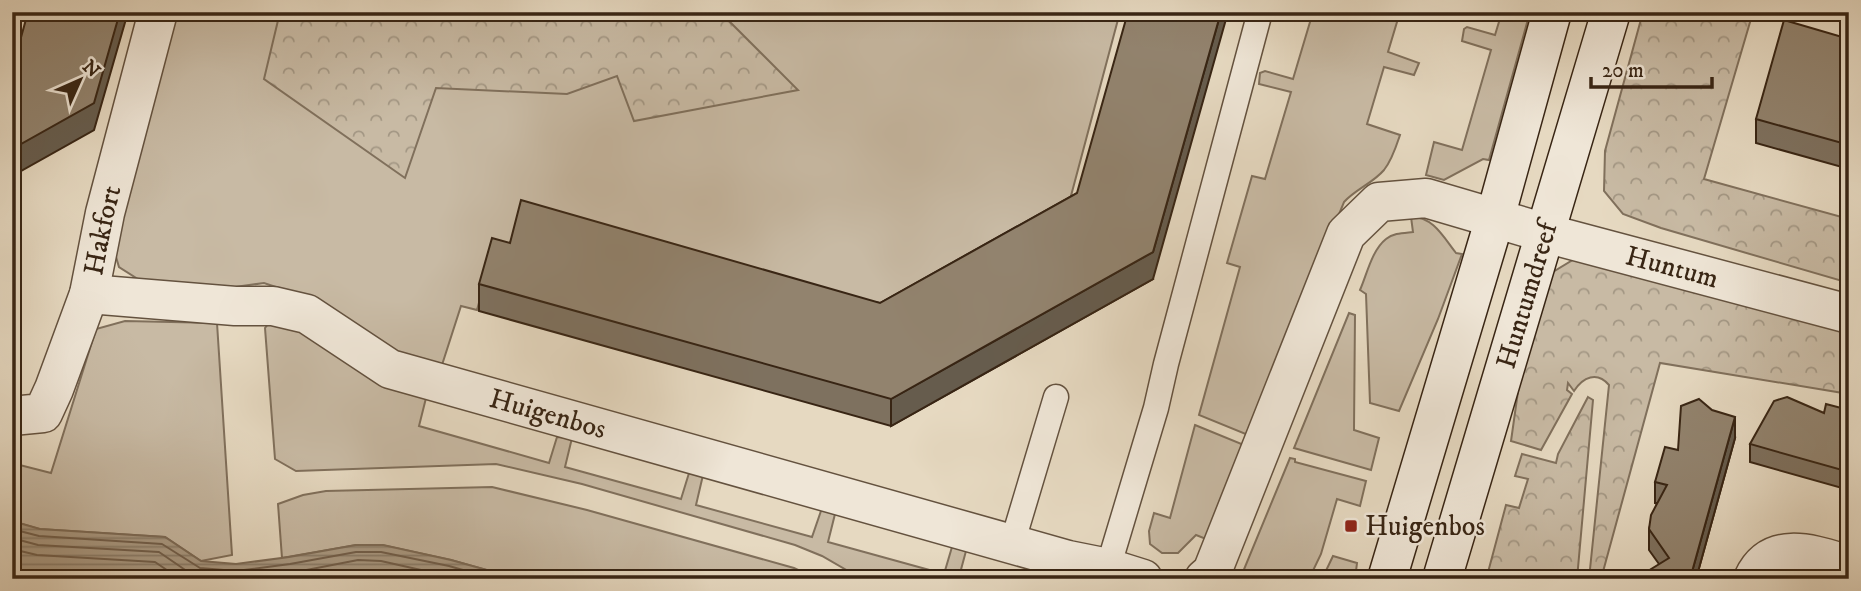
<svg xmlns="http://www.w3.org/2000/svg" width="1861" height="591" font-family="'IM FELL DW Pica',serif">
  <style>
    .grass { fill: #c8baa4; stroke: #80705c; stroke-width: 2 }
    .forest { fill: url(#forest-crowns); stroke: #80705c; stroke-width: 2 }
    .water { fill: url(#water-rules); stroke: #7d6c58; stroke-width: 2 }
    .lines { fill: none; stroke-linecap: round; stroke-linejoin: round }
    .shore { stroke: #72604d; stroke-width: 2 }
    .lane-casing { stroke: #64523f; stroke-width: 27 }
    .street-casing { stroke: #64523f; stroke-width: 41 }
    .secondary-casing { stroke: #382514; stroke-width: 41 }
    .lane { stroke: #efe6d7; stroke-width: 24 }
    .street { stroke: #efe6d7; stroke-width: 38 }
    .secondary { stroke: #efe6d7; stroke-width: 38 }
    .wall { fill: #7e715f; stroke: #382514; stroke-width: 2 }
    .shaded-wall { fill: #665c4d; stroke: #382514; stroke-width: 2 }
    .building { fill: #92836e; stroke: #382514; stroke-width: 2 }
    .poi-dot { fill: #8f2418; stroke: #efe6d7; stroke-width: 2.5 }
    .labels { text-anchor: middle; dominant-baseline: central; stroke-width: 5; stroke-linejoin: round; paint-order: stroke }
    .street-label { font-size: 28px; fill: #382514; stroke: #efe6d7 }
    .poi-label { font-size: 28px; fill: #382514; stroke: #efe6d7; text-anchor: start }
  </style>
  <defs>
    <pattern id="forest-crowns" width="20" height="18" patternUnits="userSpaceOnUse" patternTransform="scale(1.75)"><rect width="20" height="18" fill="#c8baa4"/><path d="M2 6a3 3 0 1 1 6 0M12 15a3 3 0 1 1 6 0" fill="none" stroke="#a39784"/></pattern>
    <pattern id="water-rules" width="6" height="5" patternUnits="userSpaceOnUse" patternTransform="scale(1.75)"><rect width="6" height="5" fill="#ab9c86"/><path d="M0 2.5h6" fill="none" stroke="#8c7f6c"/></pattern>
  </defs>
  <rect width="100%" height="100%" fill="#e6d9c1"/>
  <filter id="stains"><feTurbulence type="fractalNoise" baseFrequency=".00286" numOctaves="4"/><feColorMatrix values="0 0 0 0 .2 0 0 0 0 .09 0 0 0 0 .02 0 0 0 .5 -.17"/></filter>
  <radialGradient id="worn" r=".72"><stop offset=".6" stop-color="#630" stop-opacity="0"/><stop offset="1" stop-color="#630" stop-opacity=".3"/></radialGradient>
  <!-- grass -->
  <g class="grass">
    <polygon points="176,12 1120,12 1068,207 881,318 490,262 477,310 461,306 441,368 396,353 309,298 264,283 235,287 141,281 119,267 111,240"/>
    <path d="M1313,12H1400L1388,52L1419,63L1414,75L1384,67L1367,124L1400,135C1396,147 1392,160 1384,170C1373,183 1356,189 1344,202L1248,435L1199,415L1240,267L1227,263L1252,176L1265,179L1291,92L1259,84L1260,73L1265,71L1293,79Z"/>
    <polygon points="1502,12 1530,12 1489,160 1483,159 1444,180 1426,175 1434,142 1462,150 1491,50 1462,41 1464,29 1467,27 1495,35"/>
    <path d="M1411,217C1433,216 1444,238 1456,253L1462,254L1438,319L1399,411L1370,403L1366,294L1360,290C1367,274 1372,250 1386,239C1393,233 1404,233 1413,232Z"/>
    <polygon points="1349,313 1355,315 1354,430 1379,438 1371,470 1294,448"/>
    <polygon points="125,321 217,323 232,555 201,561 165,537 39,529 12,521 12,463 51,473 96,329"/>
    <polygon points="269,323 299,330 426,398 419,426 549,463 557,437 572,438 565,467 681,499 689,473 703,475 696,505 812,537 822,508 835,514 828,542 944,574 952,547 966,551 959,577 964,579 862,579 822,556 795,545 582,484 496,464 296,471 275,459 265,328"/>
    <polygon points="1195,425 1244,445 1206,539 1196,535 1178,553 1162,553 1150,544 1149,531 1154,513 1170,518"/>
    <polygon points="1290,458 1295,459 1295,462 1366,481 1360,506 1337,499 1321,554 1309,579 1240,579"/>
    <polygon points="492,487 587,510 794,568 817,579 519,579 451,560 382,545 356,545 282,558 278,504 303,495 326,491"/>
  </g>
  <!-- forest -->
  <g class="forest">
    <polygon points="280,12 722,12 722,14 798,90 634,121 617,76 567,94 436,88 405,178 264,79"/>
    <polygon points="1643,12 1753,12 1704,179 1849,219 1849,283 1661,228 1623,214 1604,191 1605,151"/>
    <path d="M1581,255L1849,330V394L1660,363L1601,579H1589L1609,385C1597,371 1583,377 1574,391L1568,383L1567,390L1572,394L1541,450L1511,441L1529,314L1548,275Z"/>
    <polygon points="1588,397 1593,400 1577,579 1497,579 1487,576 1506,505 1519,508 1528,479 1515,476 1522,454 1556,463 1558,454"/>
    <polygon points="1333,556 1357,563 1355,579 1322,579"/>
  </g>
  <!-- water -->
  <polygon class="water" points="12,521 40,529 165,537 201,561 236,564 289,557 356,545 383,545 451,560 519,579 12,579"/>
  <g class="lines">
    <!-- shore -->
    <g class="shore">
      <polyline points="12,529 39,536 162,544 200,568 236,571 290,564 356,552 381,552 449,566 494,579"/>
      <polyline points="12,538 38,545 159,552 194,576 222,579"/>
      <polyline points="12,549 37,555 155,562 180,579"/>
      <polyline points="245,579 291,573 358,560 381,561 461,579"/>
      <polyline points="317,579 358,571 379,572 414,579"/>
    </g>
    <!-- lane casing -->
    <g class="lane-casing">
      <g id="lane">
        <polyline points="1012,544 1056,397"/>
        <polyline points="1108,568 1156,408 1166,364 1260,12"/>
      </g>
    </g>
    <!-- street casing -->
    <g class="street-casing">
      <g id="street">
        <path id="s1" d="M89,294L235,306H273L307,314L390,369L1068,560L1108,568L1143,579"/>
        <path id="s2" d="M12,416L43,413L54,389L89,294L105,213L158,12"/>
        <path id="s3" d="M1204,579L1212,572L1346,234L1379,202L1426,198L1545,233L1849,314"/>
        <path d="M1753,579C1772,538 1815,555 1849,565"/>
      </g>
    </g>
    <!-- secondary casing -->
    <g class="secondary-casing">
      <g id="secondary">
        <polyline points="1387,579 1495,218 1552,12"/>
        <path id="s4" d="M1442,579L1611,12"/>
      </g>
    </g>
    <!-- lane -->
    <use href="#lane" class="lane"/>
    <!-- street -->
    <use href="#street" class="street"/>
    <!-- secondary -->
    <use href="#secondary" class="secondary"/>
  </g>
  <!-- wall -->
  <g class="wall">
    <polygon points="1849,39 1849,169 1756,143 1756,119"/>
    <polygon points="1077,193 1153,279 891,426 479,311 479,284 510,243 880,303"/>
    <polygon points="1849,410 1849,490 1750,462 1750,444 1824,413"/>
    <polygon points="1735,438 1696,579 1659,564 1649,550 1649,529 1657,503 1655,503 1655,482 1678,450"/>
  </g>
  <!-- shaded-wall -->
  <g class="shaded-wall">
    <polygon points="120,12 128,12 94,130 12,176 12,149"/>
    <polygon points="1221,12 1228,12 1153,279 891,426 891,399 1153,252"/>
    <polygon points="1735,417 1735,438 1696,579 1690,579"/>
  </g>
  <!-- building -->
  <g class="building">
    <polygon points="28,12 120,12 94,103 12,149 12,45 20,41"/>
    <polygon points="1128,12 1221,12 1153,252 891,399 479,284 492,238 510,243 521,200 880,303 1077,193"/>
    <polygon points="1784,20 1849,39 1849,145 1756,119"/>
    <polygon points="1787,397 1824,413 1826,404 1849,410 1849,472 1750,444 1774,401"/>
    <polygon points="1699,399 1712,410 1735,417 1690,579 1635,579 1669,558 1649,529 1651,515 1667,485 1655,482 1665,447 1678,450 1681,406"/>
  </g>
  <!-- markers -->
  <rect class="poi-dot" x="1344" y="519" width="14" height="14" rx="3.5"/>
  <g class="labels">
    <!-- street labels -->
    <g class="street-label">
      <text stroke="none"><textPath href="#s2" startOffset="224">Hakfort</textPath></text>
      <text stroke="none"><textPath href="#s3" startOffset="723">Huntum</textPath></text>
      <text stroke="none"><textPath href="#s4" startOffset="296">Huntumdreef</textPath></text>
      <text stroke="none"><textPath href="#s1" startOffset="483">Huigenbos</textPath></text>
    </g>
    <!-- poi labels -->
    <g class="poi-label">
      <text x="1365" y="526">Huigenbos</text>
    </g>
  </g>
  <!-- margin -->
  <rect width="1861" height="591" fill="none" stroke="#e6d9c1" stroke-width="42"/>
  <rect x="14" y="14" width="1833" height="563" fill="none" stroke="#382514" stroke-width="3.5"/>
  <rect x="21" y="21" width="1819" height="549" fill="none" stroke="#382514" stroke-width="2"/>
  <!-- north arrow -->
  <g transform="translate(80 80) rotate(45)" stroke="#efe6d7" stroke-width="5" paint-order="stroke">
  <path d="M0-5L12 26L0 18L-12 26Z" fill="#382514"/>
  <text y="-10" font-size="19" font-weight="bold" text-anchor="middle" fill="#382514">N</text>
  </g>
  <!-- scale -->
  <path d="M1591 77v10h121v-10" fill="none" stroke="#382514" stroke-width="3.5"/>
  <text x="1602" y="77" font-size="21" fill="#382514" stroke="#efe6d7" stroke-width="5" paint-order="stroke">20 m</text>
  <rect width="100%" height="100%" filter="url(#stains)"/>
  <rect width="100%" height="100%" fill="url(#worn)"/>
</svg>
